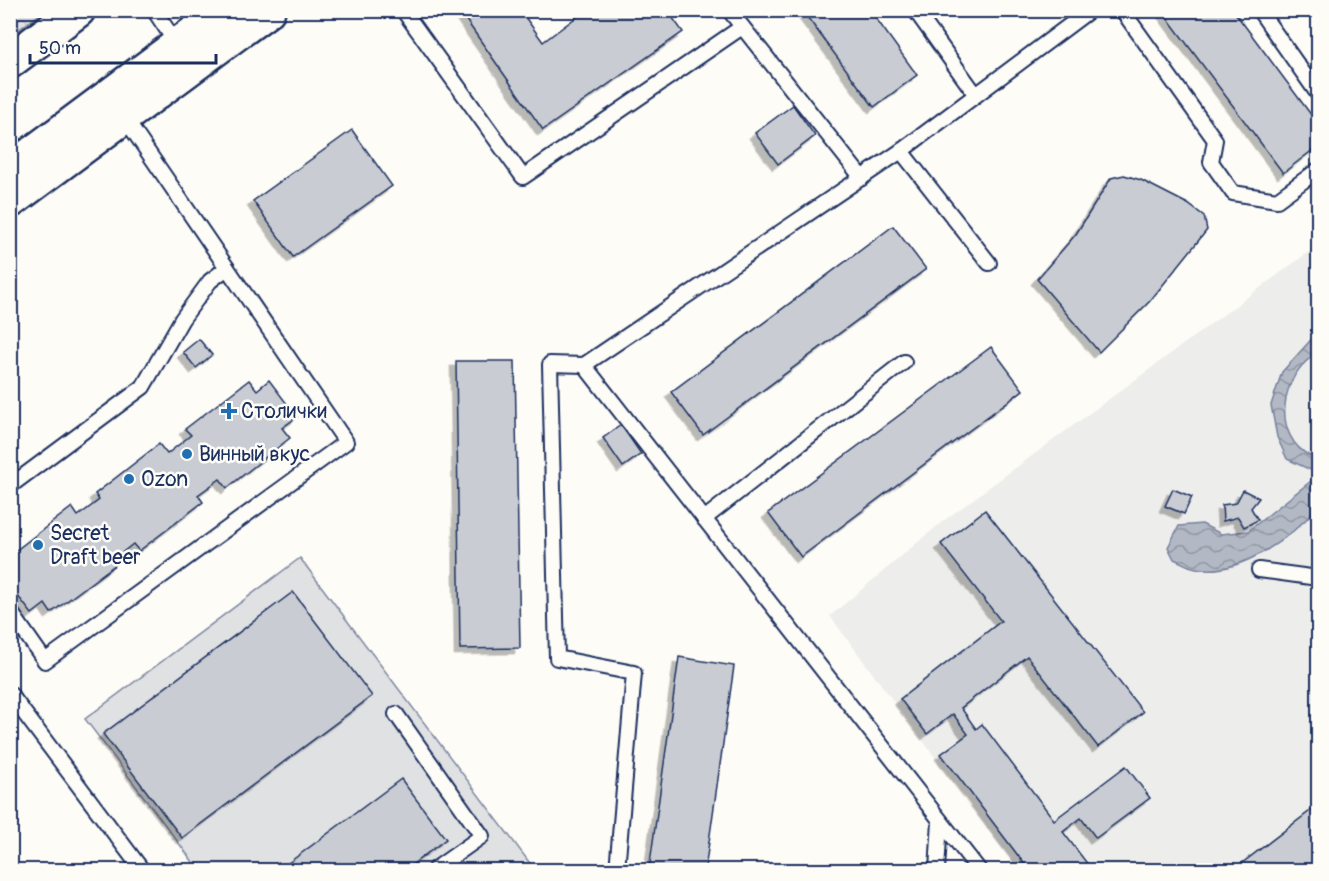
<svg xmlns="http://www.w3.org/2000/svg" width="1329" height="881" font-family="Pangolin,sans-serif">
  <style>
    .built { fill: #edeeec }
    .park { fill: url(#park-crowns); stroke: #7e88a0; stroke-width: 1.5 }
    .pitch { fill: #e0e1e3; stroke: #7e88a0; stroke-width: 1.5 }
    .water { fill: url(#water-waves); stroke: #76819c; stroke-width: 1.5 }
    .building { fill: #c9ccd3; stroke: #1b2f5e; stroke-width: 1.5; filter: url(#shadow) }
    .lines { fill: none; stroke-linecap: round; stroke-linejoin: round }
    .service-casing { stroke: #1b2f5e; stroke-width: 18 }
    .tertiary-casing { stroke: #1b2f5e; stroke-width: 38 }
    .secondary-casing { stroke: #1b2f5e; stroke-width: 38 }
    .service { stroke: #fdfcf7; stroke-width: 14 }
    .tertiary { stroke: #fdfcf7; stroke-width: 33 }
    .secondary { stroke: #fdfcf7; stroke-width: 33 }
    .poi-dot { fill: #1f6fb2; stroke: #fdfcf7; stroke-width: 2 }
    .labels { text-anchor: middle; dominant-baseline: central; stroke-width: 5; stroke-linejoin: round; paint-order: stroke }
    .poi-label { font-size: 21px; fill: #1b2f5e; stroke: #fdfcf7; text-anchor: start }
  </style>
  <defs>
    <pattern id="park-crowns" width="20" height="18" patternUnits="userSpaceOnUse" patternTransform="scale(1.5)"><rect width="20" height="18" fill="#e0e1e3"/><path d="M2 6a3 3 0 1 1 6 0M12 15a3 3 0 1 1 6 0" fill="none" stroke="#c0c1c5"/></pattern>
    <pattern id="water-waves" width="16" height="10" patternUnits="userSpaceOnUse" patternTransform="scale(1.5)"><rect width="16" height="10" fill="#b3b8c5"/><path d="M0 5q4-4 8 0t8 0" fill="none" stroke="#9196a3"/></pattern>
    <filter id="shadow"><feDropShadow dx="-5.5" dy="5.5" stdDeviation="0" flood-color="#0004"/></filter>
  </defs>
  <rect width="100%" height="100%" fill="#fdfcf7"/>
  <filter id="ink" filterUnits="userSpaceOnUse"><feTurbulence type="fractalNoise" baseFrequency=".0167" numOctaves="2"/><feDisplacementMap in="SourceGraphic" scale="12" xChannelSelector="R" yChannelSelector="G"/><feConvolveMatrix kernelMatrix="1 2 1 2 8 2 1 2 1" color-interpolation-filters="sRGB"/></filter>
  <g filter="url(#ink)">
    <!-- built -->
    <polygon class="built" points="1318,245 1318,870 1019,870 830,616 942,522"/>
    <!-- park -->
    <polygon class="park" points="11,10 44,10 44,11 11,35"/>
    <!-- pitch -->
    <polygon class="pitch" points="300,558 535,870 199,870 85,719"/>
    <!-- water -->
    <path class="water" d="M1318,332V353C1280,373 1270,437 1312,457L1318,455V507C1292,536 1240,577 1196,568C1189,567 1181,562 1174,559L1168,547L1179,526L1202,524L1221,534L1248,531L1311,481L1315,472L1287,459L1277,437L1271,405L1282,372Z"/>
    <!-- building -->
    <g class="building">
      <polygon points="459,10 520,10 543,42 586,10 667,10 683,32 543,130"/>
      <polygon points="802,10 870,10 917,75 874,107"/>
      <polygon points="1164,10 1233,10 1318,124 1318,146 1283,173 1163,12"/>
      <polygon points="793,105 815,136 778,164 755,133"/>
      <polygon points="352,130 392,186 293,257 253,201"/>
      <polygon points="1124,175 1141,180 1188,204 1204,216 1207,230 1150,301 1099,352 1037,279 1076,234 1111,178"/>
      <polygon points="893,226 926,269 703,435 671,392"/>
      <polygon points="199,339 212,355 196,368 183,352"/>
      <polygon points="991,347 1023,390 801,557 768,513"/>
      <polygon points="456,361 515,361 520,648 460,649"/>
      <polygon points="249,380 257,390 269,380 297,417 282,428 290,438 227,488 220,479 198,495 203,502 139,551 133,544 113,560 116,564 51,613 45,604 32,614 10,586 10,568 15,565 10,555 72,507 78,516 99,500 95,494 159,444 167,454 191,435 185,429"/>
      <polygon points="621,425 641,454 623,467 603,438"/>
      <polygon points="1173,489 1192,497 1184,514 1165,506"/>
      <polygon points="1243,490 1259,498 1251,508 1258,520 1244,527 1238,517 1223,521 1222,505 1236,503"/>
      <polygon points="985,510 1143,712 1098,747 1027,656 961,708 976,729 982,724 1054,820 1126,766 1150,798 1096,838 1081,818 1063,832 1089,866 1083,870 1029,870 941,754 968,734 953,714 927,734 900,699 1001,621 941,544"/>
      <polygon points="293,592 372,696 182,838 103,734"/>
      <polygon points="679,657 734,666 705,870 649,870"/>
      <polygon points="401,779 446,839 405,870 279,870"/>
      <polygon points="1318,805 1318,870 1233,870"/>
    </g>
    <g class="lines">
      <!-- service casing -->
      <g class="service-casing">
        <g id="service">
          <polyline points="154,10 178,46"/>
          <polyline points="403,10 523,177 742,27"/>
          <polyline points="729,10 862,178"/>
          <polyline points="915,10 976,95"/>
          <polyline points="1122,10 1215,140 1211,162 1233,193 1277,200 1318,170"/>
          <polyline points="1259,10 1318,94"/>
          <polyline points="901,151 989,263"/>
          <polyline points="584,365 550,364 557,658 634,673 617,870"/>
          <polyline points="10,486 143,387 182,319 210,281 227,268"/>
          <polyline points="704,519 904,362"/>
          <polyline points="1259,570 1318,578"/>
          <polyline points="10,611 45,661 346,442 124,117"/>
          <polyline points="10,694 142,870"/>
          <polyline points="396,714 482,836 434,870"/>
          <polyline points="937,870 940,821"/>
          <polyline points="979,870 584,365 901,151 1090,10"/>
        </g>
      </g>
      <!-- tertiary casing -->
      <g class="tertiary-casing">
        <polyline id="tertiary" points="10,61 78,10"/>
      </g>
      <!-- secondary casing -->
      <g class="secondary-casing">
        <g id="secondary">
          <polyline points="10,170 225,10"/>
          <polyline points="10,201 268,10"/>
        </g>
      </g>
      <!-- service -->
      <use href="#service" class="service"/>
      <!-- tertiary -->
      <use href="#tertiary" class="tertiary"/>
      <!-- secondary -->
      <use href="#secondary" class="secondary"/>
    </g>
  </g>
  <!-- markers -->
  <g class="poi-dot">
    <path d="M226 402h6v6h6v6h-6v6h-6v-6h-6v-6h6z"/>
    <circle cx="187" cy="454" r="6"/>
    <circle cx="129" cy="479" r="6"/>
    <circle cx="38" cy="545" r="6"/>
  </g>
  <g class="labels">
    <!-- poi labels -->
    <g class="poi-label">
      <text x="241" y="411">Столички</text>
      <text x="199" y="454">Винный вкус</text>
      <text x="141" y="479">Ozon</text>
      <text x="50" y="533">Secret<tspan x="50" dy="24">Draft beer</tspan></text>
    </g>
  </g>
  <!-- margin -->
  <rect width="1329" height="881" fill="none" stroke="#fdfcf7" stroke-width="36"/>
  <rect x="18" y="18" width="1293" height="845" fill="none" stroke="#1b2f5e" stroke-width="2" filter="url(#ink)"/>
  <!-- scale -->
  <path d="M30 54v9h186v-9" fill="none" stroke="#1b2f5e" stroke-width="3"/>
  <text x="39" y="54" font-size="18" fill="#1b2f5e" stroke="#fdfcf7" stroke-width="4.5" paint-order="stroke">50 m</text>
</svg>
